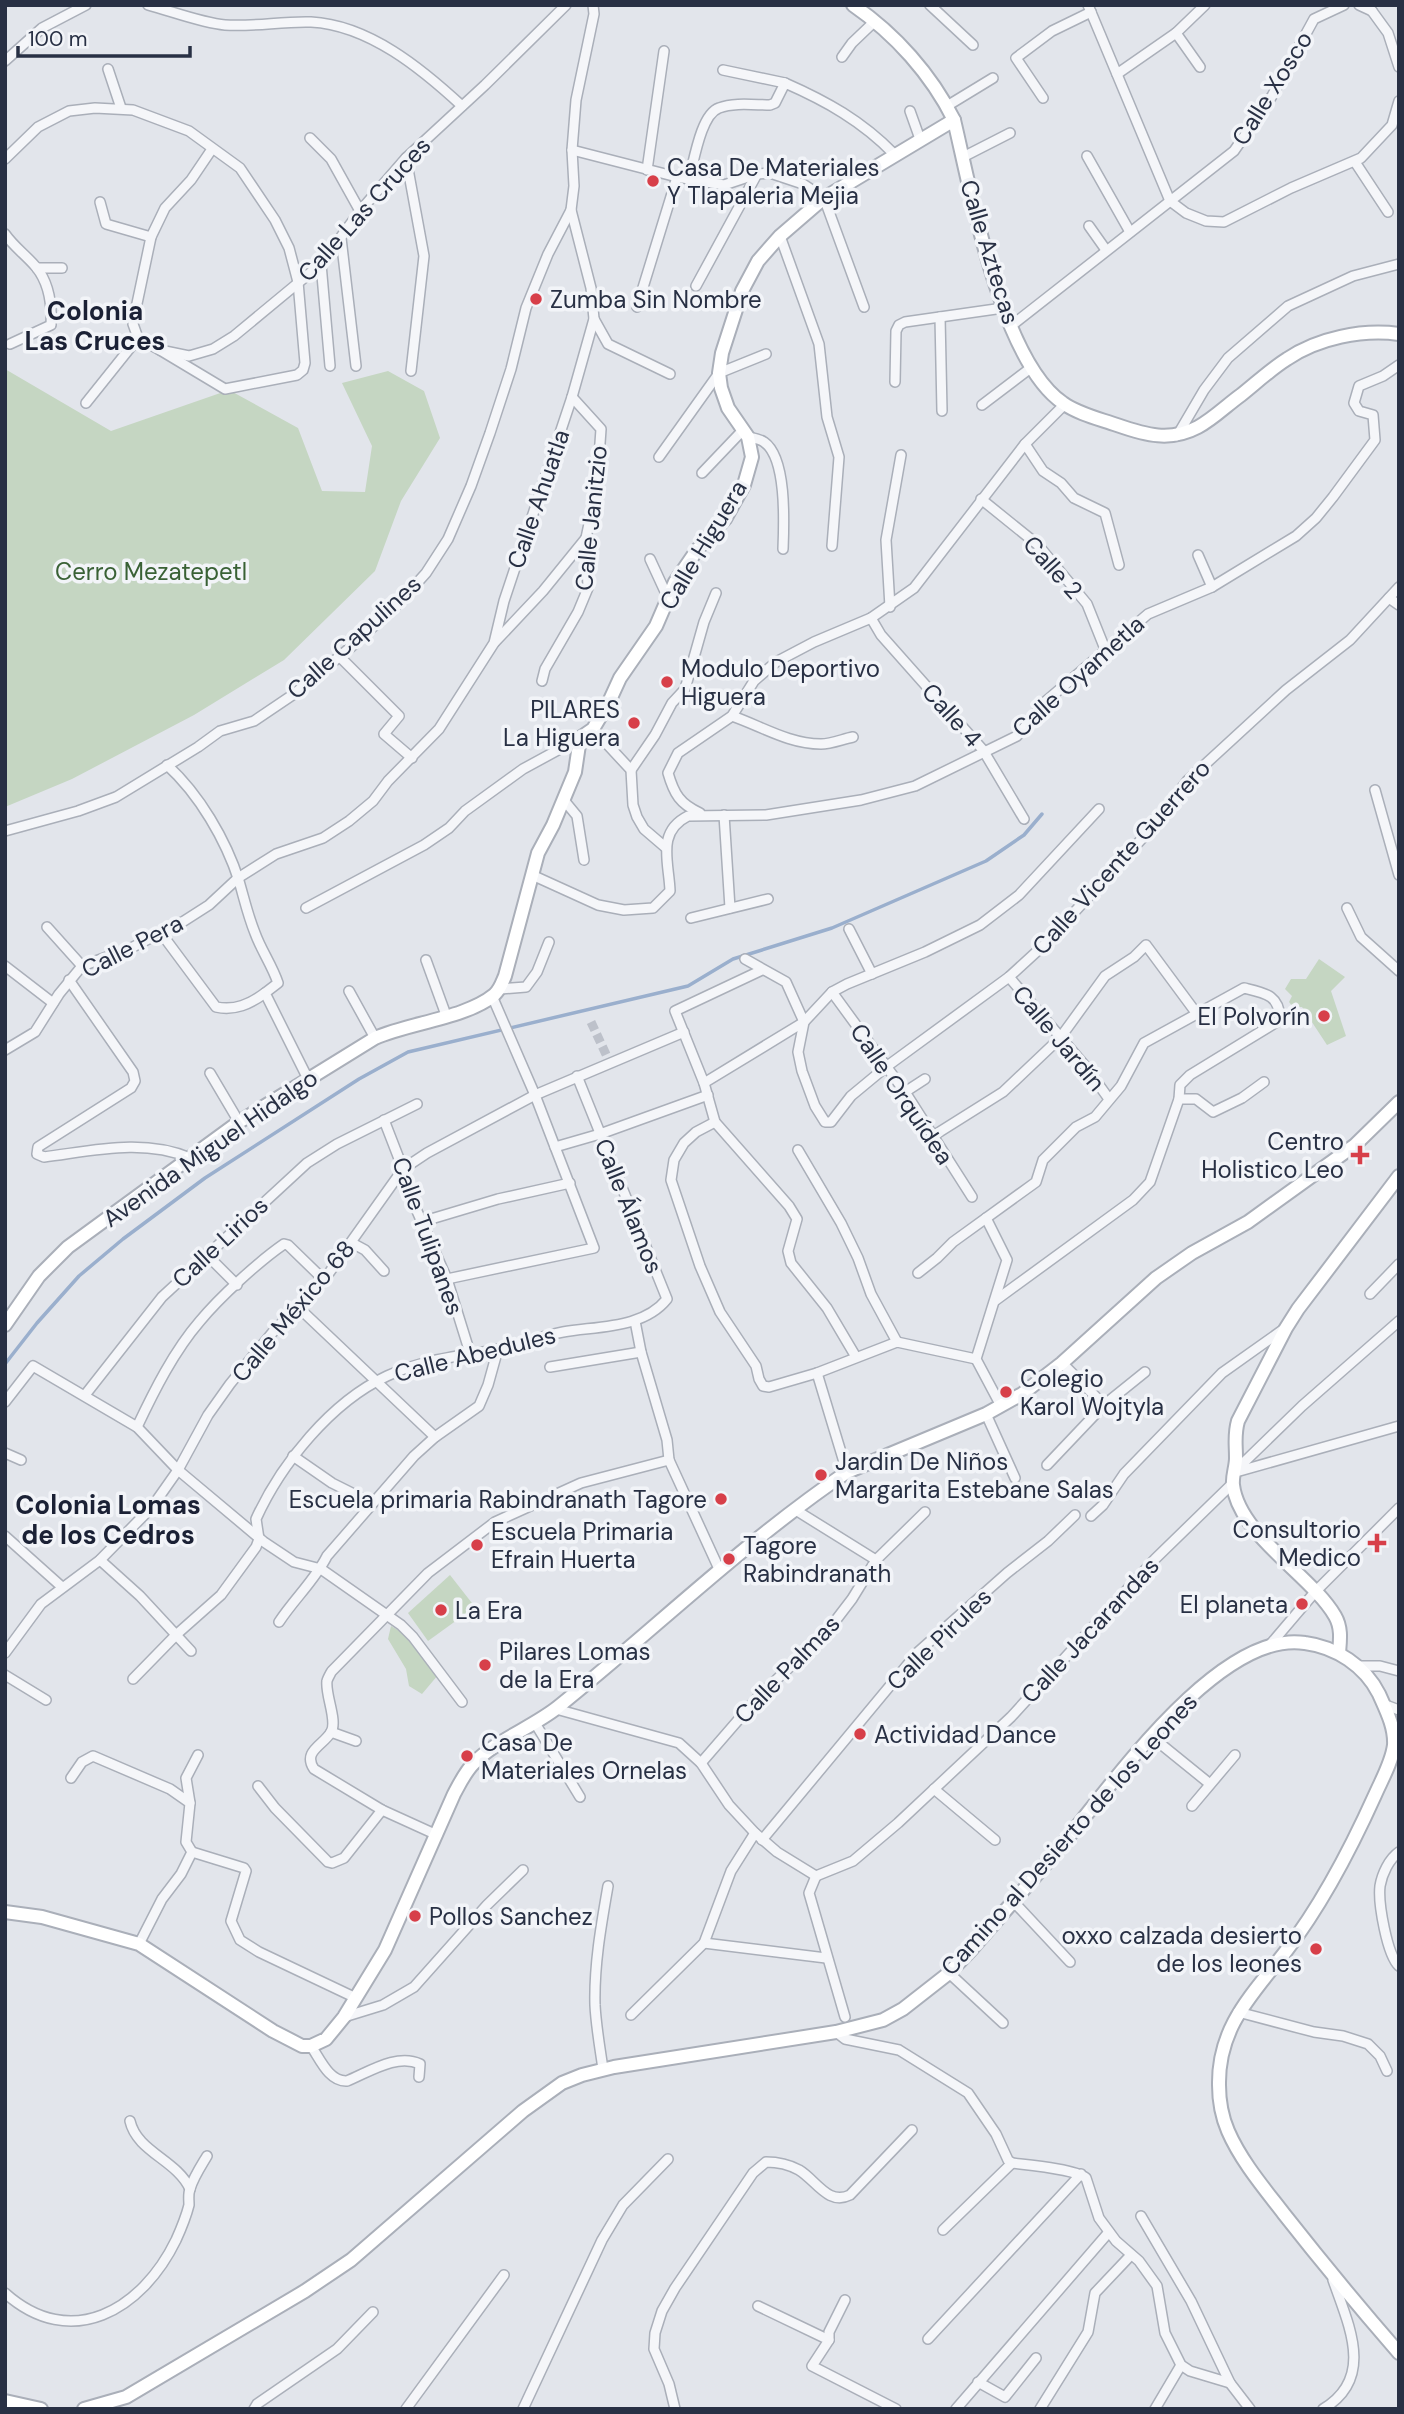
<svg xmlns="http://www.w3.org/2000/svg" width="1404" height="2414" font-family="'DM Sans',sans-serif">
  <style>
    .green { fill: #c5d6c2 }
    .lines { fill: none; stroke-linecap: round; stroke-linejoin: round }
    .stream { stroke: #9aafcd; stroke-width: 3.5 }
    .street-tunnel { stroke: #bdc1ca; stroke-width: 9; stroke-dasharray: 9 4.5; stroke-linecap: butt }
    .street-casing { stroke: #aaafb9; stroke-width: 12 }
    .secondary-casing { stroke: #aaafb9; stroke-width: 16 }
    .street { stroke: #f5f6f9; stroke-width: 9 }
    .secondary { stroke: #fff; stroke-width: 12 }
    .poi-dot { fill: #d73f49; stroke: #f2f4f8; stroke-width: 2.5 }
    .labels { text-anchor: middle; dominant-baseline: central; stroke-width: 7; stroke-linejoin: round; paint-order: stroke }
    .street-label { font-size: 24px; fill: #283044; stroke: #f2f4f8 }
    .poi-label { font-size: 24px; fill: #283044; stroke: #f2f4f8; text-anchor: start }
    .park-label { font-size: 24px; fill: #396135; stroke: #f2f4f8 }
    .neighbourhood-label { font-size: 26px; font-weight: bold; fill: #1b2135; stroke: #f2f4f8 }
  </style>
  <rect width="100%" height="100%" fill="#e2e5eb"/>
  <!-- green -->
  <g class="green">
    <polygon points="5,369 111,431 229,390 298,428 322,491 365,492 372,446 342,383 388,371 424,391 440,438 401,501 375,571 284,660 194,715 72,779 5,807"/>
    <polygon points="1319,959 1345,977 1331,991 1346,1036 1327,1045 1302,1007 1293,1007 1289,1002 1292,996 1285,989 1291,979 1306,979"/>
    <polygon points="450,1575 475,1607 428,1641 408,1613"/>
    <polygon points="391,1626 408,1636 438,1675 422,1694 409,1686 406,1669 388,1639"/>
  </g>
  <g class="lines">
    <!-- stream -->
    <polyline class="stream" points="5,1364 37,1323 79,1276 123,1239 205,1178 359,1079 408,1052 688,986 733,959 832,928 986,861 1024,835 1042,814"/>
    <!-- street-tunnel -->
    <polyline class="street-tunnel" points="591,1022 610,1063"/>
    <!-- street casing -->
    <g class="street-casing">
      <g id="street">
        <path d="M148,5C171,11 202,23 225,25C254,27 282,21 311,22C369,25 422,69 462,106"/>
        <polyline points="930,5 973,45"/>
        <polyline points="1088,5 1170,201"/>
        <polyline points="1359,5 1372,11"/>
        <polyline points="1372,11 1388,33 1399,67"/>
        <polyline points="1176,33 1200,67"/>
        <polyline points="842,57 852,43 875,21"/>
        <polyline points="5,61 42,28 86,5"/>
        <polyline points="108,69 121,108"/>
        <polyline points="723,70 785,83"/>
        <polyline points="1117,74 1176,33 1205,5"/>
        <polyline points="1043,98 1016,58 1052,31 1091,12"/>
        <polyline points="947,106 993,78"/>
        <polyline points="910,111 920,139"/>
        <polyline points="310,138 331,159 360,211"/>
        <polyline points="572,150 677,177 724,185 757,174 770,173 803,184 824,198 864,307"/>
        <polyline points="1087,156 1130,232"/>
        <polyline points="963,157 1010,133"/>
        <polyline points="406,158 424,256 411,371"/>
        <polyline points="5,159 38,127 69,111 95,108 133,110 189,131 240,168 275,220 289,248 298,282 305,363 303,370 297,375 225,389 160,350"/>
        <polyline points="1355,162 1388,212"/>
        <polyline points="647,170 664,51"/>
        <path d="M689,179C694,161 701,114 719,108C734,102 755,105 770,105L775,103L785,83C826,101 862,121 894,154"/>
        <polyline points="1170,201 1186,213 1206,221 1224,222 1291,188 1361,158 1392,125 1399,101"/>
        <polyline points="100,202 106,224 151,237"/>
        <polyline points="1089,226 1106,250"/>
        <path d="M5,234C14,247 26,255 36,267C50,284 52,305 51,325L10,344"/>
        <polyline points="780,236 819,344 827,417 839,457 832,546"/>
        <polyline points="341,238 356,366"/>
        <polyline points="321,264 330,366"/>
        <polyline points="37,268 62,268"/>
        <polyline points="696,286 757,174"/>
        <polyline points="637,307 677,177"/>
        <polyline points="940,317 942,411"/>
        <polyline points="594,319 608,344 670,374"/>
        <polyline points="1011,326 1234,151 1272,96 1314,19 1344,5"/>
        <polyline points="138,338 160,350 189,356 213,349 234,336 321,264 360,211 406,158 485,85 566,5"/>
        <polyline points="138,338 133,324 135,313 151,237 165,208 191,180 212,149"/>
        <polyline points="895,382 896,331 899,325 905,322 1003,308"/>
        <polyline points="86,403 138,338"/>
        <polyline points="982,405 1032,367"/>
        <polyline points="1177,436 1204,390 1228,358 1288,306 1353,276 1399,264"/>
        <path d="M748,437C753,438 760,439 764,442C787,458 784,523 783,549"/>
        <polyline points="1025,444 1043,471 1061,483 1074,498 1105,513 1119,565"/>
        <polyline points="659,457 719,373 766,354"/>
        <polyline points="702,473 743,430"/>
        <polyline points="981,499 1038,545 1087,604 1105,649"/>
        <polyline points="1198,555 1212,587"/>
        <polyline points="650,559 668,598"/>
        <polyline points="1389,598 1399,605"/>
        <polyline points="890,607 886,540 901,455"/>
        <polyline points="871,618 881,635 983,750 1024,819"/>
        <polyline points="495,642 543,591 586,538"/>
        <polyline points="339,656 399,716 384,734 412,758"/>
        <polyline points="542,681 545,669 578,612 588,588 586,538 597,486 601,429 572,397"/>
        <path d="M732,716C761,726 789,744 821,744C831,744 843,739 853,737"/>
        <polyline points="593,729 631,770 633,805 637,817 644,829 665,847"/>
        <path d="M167,765C199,794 226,840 239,881C244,898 248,916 255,933C261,950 272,965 278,983L265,993L308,1079"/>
        <polyline points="631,770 655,735 672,703 685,689 704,622 716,593"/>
        <polyline points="1375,790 1399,875"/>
        <polyline points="563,799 577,816 584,860"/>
        <path d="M700,813C680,804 674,794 668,773L678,753L732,716L754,681L776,662L814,642L871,618L914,588L1025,444L1064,405"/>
        <polyline points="724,815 730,908"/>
        <polyline points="5,831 78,811 116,797 198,747 220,731 254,721 294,694 351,647 400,602 426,573 448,539 471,486 490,433 511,369 526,308 548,254 571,210"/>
        <path d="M532,875L598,905L624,910L653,908L670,891C669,862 656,832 688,816L766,815L861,800L915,786L1017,736L1046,701L1148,614L1212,587L1296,536L1316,518L1333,497L1375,440L1373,415L1359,411L1354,403L1359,386L1383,376L1399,365"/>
        <polyline points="306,908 424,845 449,828 465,811 523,769 580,738"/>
        <polyline points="1347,908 1361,937 1399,971"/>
        <polyline points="691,918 768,899"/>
        <polyline points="47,927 82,966"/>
        <polyline points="849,929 872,974"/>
        <path d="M161,933L216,1007C235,1011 250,1004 265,993"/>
        <polyline points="745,959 786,982 804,1022 798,1052 802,1071 815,1106 825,1122 831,1122 851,1096 886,1067 1009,977 1045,944 1150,830 1187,781 1286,690 1350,640 1399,587"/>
        <polyline points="426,960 446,1015"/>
        <polyline points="5,966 53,1003"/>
        <polyline points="762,970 675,1011 704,1083 715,1122 789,1206 797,1219 788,1251 791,1263 827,1308 856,1357"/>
        <polyline points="1009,977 1086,1067 1109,1099"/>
        <path d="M69,980L133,1072L135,1081L131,1088L38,1147L37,1154L44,1157C92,1151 143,1138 190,1158"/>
        <polyline points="500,989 526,987 537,972 549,942"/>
        <polyline points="349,991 375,1038"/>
        <polyline points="832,992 905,1092 972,1197"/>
        <polyline points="5,1050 35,1032 59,994 82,966 129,949 184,921 209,905 238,878 276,854 323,838 349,821 373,801 388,781 439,729 494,643 504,601 572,397 594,319 591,288 571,210 574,186 572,150 576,100 594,14 593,5"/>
        <polyline points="210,1073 239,1122"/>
        <polyline points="704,1083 804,1022 832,992 847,984 925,952 980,925 1019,895 1099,809"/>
        <polyline points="905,1092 925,1079"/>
        <polyline points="1179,1099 1196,1099 1213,1112 1242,1098 1264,1082"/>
        <polyline points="384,1120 403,1169 409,1193 447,1279 470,1353"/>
        <polyline points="715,1122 696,1132 684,1143 674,1160 671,1180 700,1266 720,1312 756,1366 759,1379 763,1386 769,1387 817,1373 897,1342 976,1359"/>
        <polyline points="933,1136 1003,1092 1060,1038 1105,976 1134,957 1146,945 1197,1014"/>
        <polyline points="555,1147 600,1134 708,1095"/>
        <polyline points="798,1150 841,1223 858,1258 871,1294 897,1342"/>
        <polyline points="986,1218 1007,1260 976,1359 1001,1406"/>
        <polyline points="421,1222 498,1199 570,1183"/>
        <polyline points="352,1243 365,1250 384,1271"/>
        <polyline points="206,1254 237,1285"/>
        <path d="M918,1273L937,1258L953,1242L1036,1182L1043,1160L1076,1127L1095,1117L1121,1086L1144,1043L1244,988C1265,993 1280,995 1280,1020L1190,1075L1180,1085L1179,1099L1150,1182L1133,1200L996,1300"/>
        <polyline points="447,1279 594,1248 535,1095 492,996"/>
        <polyline points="1370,1294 1399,1264"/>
        <polyline points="299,1308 435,1437"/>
        <polyline points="635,1321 641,1352 667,1440 669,1460 720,1571"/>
        <polyline points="1062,1363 1104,1405"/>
        <polyline points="550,1367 641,1352"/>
        <polyline points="817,1373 847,1472"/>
        <polyline points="85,1395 162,1297 307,1163 337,1144 417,1104"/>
        <polyline points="5,1402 33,1366 137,1427 178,1470 264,1542 294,1562 321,1569 401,1625 413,1637 462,1702"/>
        <polyline points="986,1414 1015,1478"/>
        <path d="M137,1427C154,1391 174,1351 200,1321C220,1297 258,1262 284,1244L288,1245L324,1280"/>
        <polyline points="5,1453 21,1460"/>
        <polyline points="293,1456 332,1483 372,1503"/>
        <polyline points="1047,1465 1104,1405 1145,1372"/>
        <polyline points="1234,1472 1302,1406 1399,1321"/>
        <polyline points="1236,1472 1399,1426"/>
        <polyline points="794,1509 876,1560"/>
        <polyline points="1091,1516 1103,1505 1124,1474 1222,1373 1284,1329"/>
        <polyline points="5,1536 62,1587"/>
        <polyline points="100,1560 140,1596 191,1651"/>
        <path d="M279,1622C294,1599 315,1580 327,1556L414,1456L435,1437L479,1406L488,1385L498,1349"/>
        <polyline points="1269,1646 1315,1592 1399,1508"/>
        <polyline points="5,1653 41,1604 100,1560 152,1507 178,1470 208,1415 230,1384 272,1333 324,1280 403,1169 427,1153 535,1095 684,1032"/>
        <polyline points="1357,1666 1380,1666 1399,1671"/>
        <polyline points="5,1675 46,1700"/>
        <path d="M133,1679L177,1634L221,1595L256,1547L259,1539L256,1519C281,1464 331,1402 387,1376C421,1360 459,1356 496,1350C518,1346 540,1336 563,1332C597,1326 643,1329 667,1299L577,1076"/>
        <polyline points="1383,1704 1399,1710"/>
        <polyline points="556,1709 679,1743 701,1763 729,1805 755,1833 777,1852 816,1876"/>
        <polyline points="535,1723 580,1797"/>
        <polyline points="331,1732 356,1741"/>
        <polyline points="1152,1737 1210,1784"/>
        <polyline points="701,1763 759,1696 826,1633 852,1599 876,1560 925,1512"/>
        <polyline points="71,1778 82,1762 93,1756 170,1789 190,1803 186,1842 192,1852"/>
        <polyline points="258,1786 275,1808 328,1862 332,1863 344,1858 382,1810"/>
        <polyline points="934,1789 995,1840"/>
        <polyline points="190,1803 186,1778 198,1755"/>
        <polyline points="1192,1806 1235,1755"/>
        <path d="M437,1835L382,1810L314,1769C302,1751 324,1745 331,1732C338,1721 325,1695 327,1681C327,1680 331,1672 332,1671L428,1573L495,1522L581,1483L669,1460"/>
        <polyline points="762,1840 918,1652 1007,1573 1048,1541 1075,1515"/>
        <polyline points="192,1852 244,1868 246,1871 231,1921 240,1940 259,1952 356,1998"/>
        <path d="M1399,1852C1389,1859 1382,1874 1380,1886C1378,1903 1387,1955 1399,1966"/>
        <polyline points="816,1876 853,1861 898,1823 1011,1717 1155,1559 1232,1484"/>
        <polyline points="816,1876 809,1893 845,2017"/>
        <polyline points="1013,1901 1070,1962"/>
        <polyline points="704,1943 826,1958"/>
        <polyline points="139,1944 162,1899 181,1874 192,1852"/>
        <polyline points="949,1973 1003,2023"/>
        <polyline points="1238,2012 1314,2032 1343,2036 1368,2044 1380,2056 1387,2071"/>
        <polyline points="631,2015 704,1943 731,1871 755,1833"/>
        <polyline points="344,2017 383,2005 414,1987 487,1905 523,1870"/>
        <path d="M836,2032L845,2039L899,2050L968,2093L996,2134L1008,2160L1012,2163C1028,2165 1075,2169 1086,2178L1099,2218L1116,2241L1139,2261L1157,2286L1165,2333L1181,2365L1190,2371L1230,2383"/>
        <path d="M311,2046C320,2059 329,2082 347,2081C369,2072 397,2053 420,2064L419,2077"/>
        <path d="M603,2069C600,2048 596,2026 595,2005C594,1965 601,1926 608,1886"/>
        <path d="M130,2121C137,2152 177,2160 190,2189"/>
        <polyline points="1141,2216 1191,2301 1230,2383 1250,2409"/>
        <polyline points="943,2230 1012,2163"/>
        <path d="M5,2293C71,2352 142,2310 176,2240C181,2229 186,2217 189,2205C189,2200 188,2194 190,2189C193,2178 201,2166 207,2156"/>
        <polyline points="758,2306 829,2340 812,2366 896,2409"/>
        <polyline points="928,2339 1081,2174"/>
        <polyline points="829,2340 829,2332 845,2300"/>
        <polyline points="978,2382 1005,2397 1036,2358"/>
        <polyline points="254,2409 257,2404 337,2349 373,2312"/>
        <polyline points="406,2409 504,2275"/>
        <polyline points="523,2409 602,2240 623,2205 668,2159"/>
        <path d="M675,2409L669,2384L654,2349L655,2333L662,2311L675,2288L753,2173L766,2162C779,2162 788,2164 799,2170C816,2180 828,2206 850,2195L912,2130"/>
        <polyline points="956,2409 1109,2232"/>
        <polyline points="1040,2409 1088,2332 1095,2293 1131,2255"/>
        <polyline points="1155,2409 1181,2365"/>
        <path d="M1323,2409C1375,2378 1349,2326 1333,2280"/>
      </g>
    </g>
    <!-- secondary casing -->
    <g class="secondary-casing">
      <g id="secondary">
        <path d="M853,5C895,34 931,74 954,120C971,191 1001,361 1063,403C1078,414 1100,419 1117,425C1146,435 1170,442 1198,427C1213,419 1227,405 1241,395C1256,383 1271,369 1287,359C1318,338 1362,329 1399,334"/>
        <path d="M5,1325L39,1276L68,1247L239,1122L375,1038C409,1023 466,1018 494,995C500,990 502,983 505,976L538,853L553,825L575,772L580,738L593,729L609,702L620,678L656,626L675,582L697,550L725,519L744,485L752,457L748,437L728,408L721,388L719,373L722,353L742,291L758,261L780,236L824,198L954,120"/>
        <path d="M1339,1653C1340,1641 1342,1628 1335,1616C1312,1576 1239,1535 1233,1485C1232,1476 1236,1467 1236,1458C1236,1443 1234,1435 1238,1421L1286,1328L1298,1309L1399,1176"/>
        <path d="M5,1912L42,1917L139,1944L273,2031L302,2046H311L326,2039L344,2017L385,1950L454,1794C460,1783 465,1772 474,1763C495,1741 533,1727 558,1707C655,1629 744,1542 847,1472L986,1414L1022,1394L1062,1363L1156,1278L1192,1253L1248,1222L1355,1145L1399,1102"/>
        <polyline points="5,2401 41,2409"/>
        <path d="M84,2409L126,2397L305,2291L351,2260L523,2111L562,2083L582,2075L614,2067L836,2032L883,2020L903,2009L949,1973L970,1951C1006,1909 1044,1868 1079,1824C1123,1769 1225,1630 1305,1643C1336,1647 1365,1666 1379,1694C1386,1710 1395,1727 1394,1745C1392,1762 1382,1779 1375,1795C1352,1846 1320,1907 1286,1951C1253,1994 1218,2026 1219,2085C1219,2100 1222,2117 1228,2131C1241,2161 1264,2188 1284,2214C1321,2261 1359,2307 1399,2353"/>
      </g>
    </g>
    <!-- street -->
    <use href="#street" class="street"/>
    <!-- secondary -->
    <use href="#secondary" class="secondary"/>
  </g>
  <!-- markers -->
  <g class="poi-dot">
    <circle cx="653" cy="181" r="7"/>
    <circle cx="536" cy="299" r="7"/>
    <circle cx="667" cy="682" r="7"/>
    <circle cx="634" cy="723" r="7"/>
    <circle cx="1324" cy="1016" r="7"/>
    <path d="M1356.5 1144.5h7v7h7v7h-7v7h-7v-7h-7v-7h7z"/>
    <circle cx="1006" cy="1392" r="7"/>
    <circle cx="821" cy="1475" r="7"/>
    <circle cx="721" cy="1499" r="7"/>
    <path d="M1373.5 1532.5h7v7h7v7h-7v7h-7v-7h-7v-7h7z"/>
    <circle cx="477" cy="1545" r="7"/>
    <circle cx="729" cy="1559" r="7"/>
    <circle cx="1302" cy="1604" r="7"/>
    <circle cx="441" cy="1610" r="7"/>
    <circle cx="485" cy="1665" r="7"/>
    <circle cx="860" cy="1734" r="7"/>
    <circle cx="467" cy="1756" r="7"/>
    <circle cx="415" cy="1916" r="7"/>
    <circle cx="1316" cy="1949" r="7"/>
  </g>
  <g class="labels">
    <!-- street labels -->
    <g class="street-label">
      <text transform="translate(1272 88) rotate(-58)">Calle Xosco</text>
      <text transform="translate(364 209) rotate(-48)">Calle Las Cruces</text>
      <text transform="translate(990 252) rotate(73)">Calle Aztecas</text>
      <text transform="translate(538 499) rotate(-71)">Calle Ahuatla</text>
      <text transform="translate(591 518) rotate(-84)">Calle Janitzio</text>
      <text transform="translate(703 545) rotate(-59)">Calle Higuera</text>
      <text transform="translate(1053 567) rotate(48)">Calle 2</text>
      <text transform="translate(354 637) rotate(-42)">Calle Capulines</text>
      <text transform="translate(1078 676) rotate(-42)">Calle Oyametla</text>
      <text transform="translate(952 715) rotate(48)">Calle 4</text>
      <text transform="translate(1121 857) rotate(-48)">Calle Vicente Guerrero</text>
      <text transform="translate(132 946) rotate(-27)">Calle Pera</text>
      <text transform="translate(1059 1038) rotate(50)">Calle Jardín</text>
      <text transform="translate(902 1094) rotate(56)">Calle Orquídea</text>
      <text transform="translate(210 1148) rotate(-35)">Avenida Miguel Hidalgo</text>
      <text transform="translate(629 1206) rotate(68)">Calle Álamos</text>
      <text transform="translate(428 1236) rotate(70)">Calle Tulipanes</text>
      <text transform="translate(220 1242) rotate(-43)">Calle Lirios</text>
      <text transform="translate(293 1311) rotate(-50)">Calle México 68</text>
      <text transform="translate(475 1354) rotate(-14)">Calle Abedules</text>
      <text transform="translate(1090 1630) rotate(-47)">Calle Jacarandas</text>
      <text transform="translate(939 1639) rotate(-44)">Calle Pirules</text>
      <text transform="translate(787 1669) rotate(-46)">Calle Palmas</text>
      <text transform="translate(1069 1834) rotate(-48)">Camino al Desierto de los Leones</text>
    </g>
    <!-- poi labels -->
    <g class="poi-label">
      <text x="667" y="167">Casa De Materiales<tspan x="667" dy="28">Y Tlapaleria Mejia</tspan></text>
      <text x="550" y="299">Zumba Sin Nombre</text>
      <text x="681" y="668">Modulo Deportivo<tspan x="681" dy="28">Higuera</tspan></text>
      <text x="620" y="709" text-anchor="end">PILARES<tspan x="620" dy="28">La Higuera</tspan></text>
      <text x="1310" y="1016" text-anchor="end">El Polvorín</text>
      <text x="1344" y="1141" text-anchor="end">Centro<tspan x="1344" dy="28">Holistico Leo</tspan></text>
      <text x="1020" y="1378">Colegio<tspan x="1020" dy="28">Karol Wojtyla</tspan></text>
      <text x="835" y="1461">Jardin De Niños<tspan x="835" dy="28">Margarita Estebane Salas</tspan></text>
      <text x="707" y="1499" text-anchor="end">Escuela primaria Rabindranath Tagore</text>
      <text x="1361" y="1529" text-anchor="end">Consultorio<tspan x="1361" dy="28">Medico</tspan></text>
      <text x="491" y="1531">Escuela Primaria<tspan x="491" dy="28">Efrain Huerta</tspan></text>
      <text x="743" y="1545">Tagore<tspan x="743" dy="28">Rabindranath</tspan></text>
      <text x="1288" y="1604" text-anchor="end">El planeta</text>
      <text x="455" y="1610">La Era</text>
      <text x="499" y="1651">Pilares Lomas<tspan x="499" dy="28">de la Era</tspan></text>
      <text x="874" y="1734">Actividad Dance</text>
      <text x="481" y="1742">Casa De<tspan x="481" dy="28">Materiales Ornelas</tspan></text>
      <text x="429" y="1916">Pollos Sanchez</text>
      <text x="1302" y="1935" text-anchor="end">oxxo calzada desierto<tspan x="1302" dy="28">de los leones</tspan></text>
    </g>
    <!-- park labels -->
    <g class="park-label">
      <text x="151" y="571">Cerro Mezatepetl</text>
    </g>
    <!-- neighbourhood labels -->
    <g class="neighbourhood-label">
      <text x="95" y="311">Colonia<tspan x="95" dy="30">Las Cruces</tspan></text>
      <text x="108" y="1505">Colonia Lomas<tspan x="108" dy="30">de los Cedros</tspan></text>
    </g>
  </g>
  <!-- border -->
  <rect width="1404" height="2414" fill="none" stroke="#283044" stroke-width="14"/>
  <!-- scale -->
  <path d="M18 46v10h172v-10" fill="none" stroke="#283044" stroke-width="3.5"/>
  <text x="28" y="46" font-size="21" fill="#283044" stroke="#f2f4f8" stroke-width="5" paint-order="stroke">100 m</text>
</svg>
